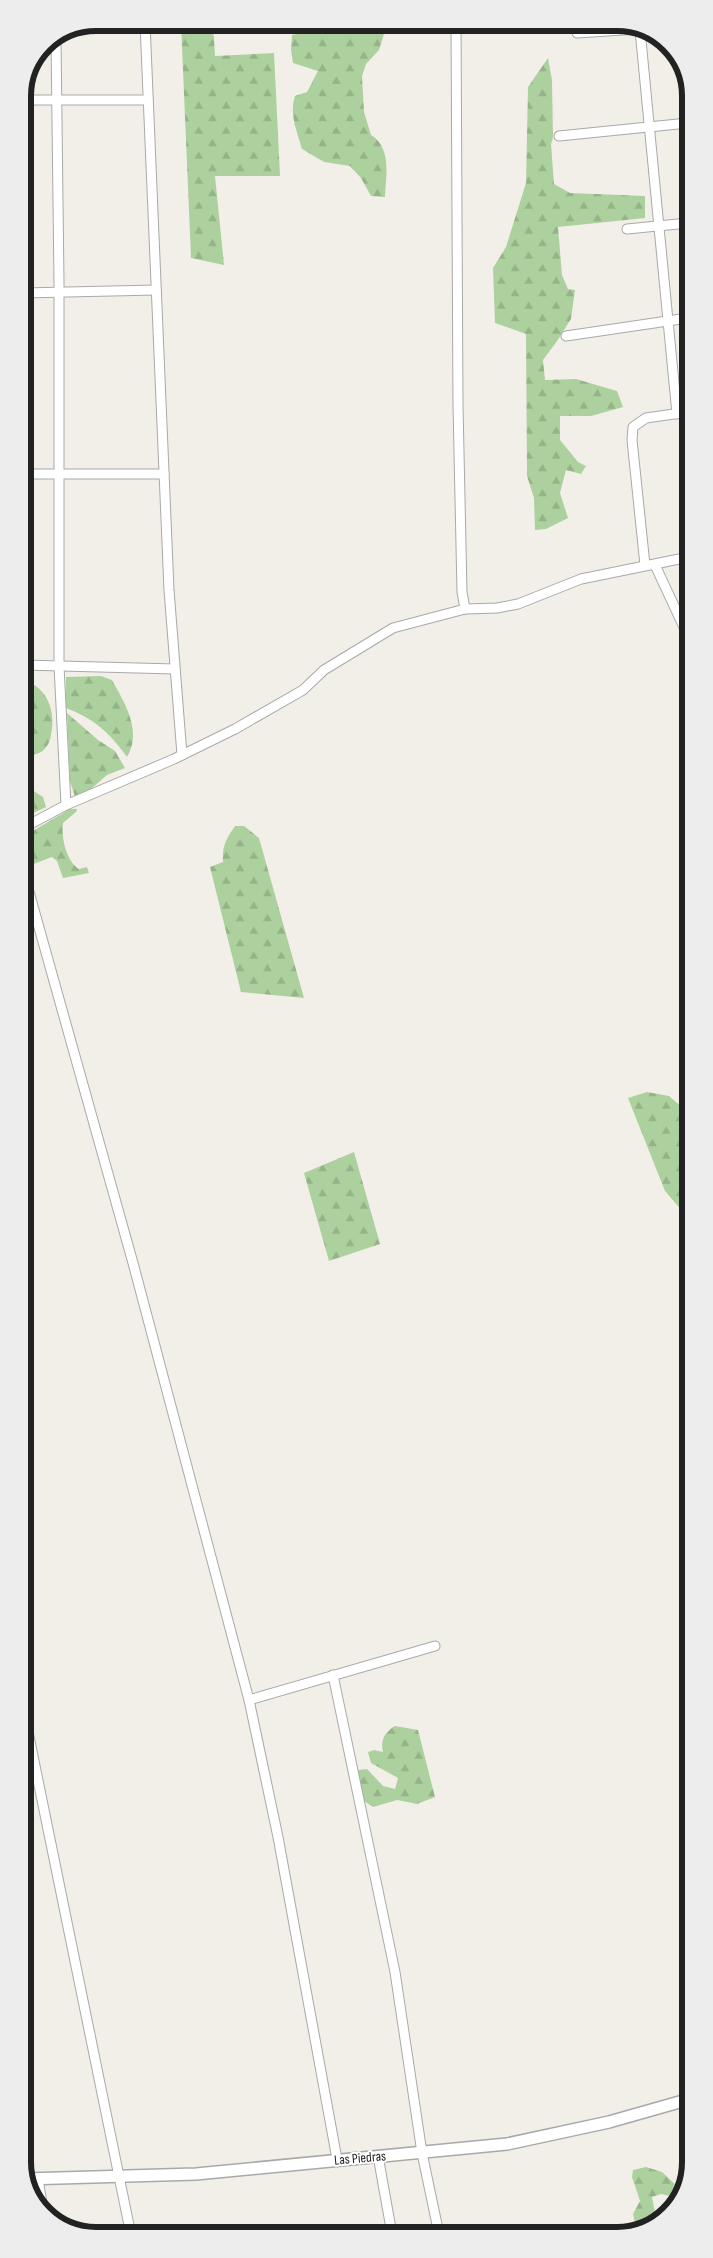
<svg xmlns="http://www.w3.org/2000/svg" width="713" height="2258" font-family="'Sofia Sans Condensed',sans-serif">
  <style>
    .forest { fill: url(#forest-firs) }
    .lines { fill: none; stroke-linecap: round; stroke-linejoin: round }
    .minor-casing { stroke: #a9a9a9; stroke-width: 11 }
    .tertiary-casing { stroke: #a9a9a9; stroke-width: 14 }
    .minor { stroke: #fff; stroke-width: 9 }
    .tertiary { stroke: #fff; stroke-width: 11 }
    .labels { text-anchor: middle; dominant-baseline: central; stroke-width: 4; stroke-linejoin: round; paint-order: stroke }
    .street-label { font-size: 14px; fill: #222; stroke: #fff }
    .rim { fill: none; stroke: #222; stroke-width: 6 }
  </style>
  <defs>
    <pattern id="forest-firs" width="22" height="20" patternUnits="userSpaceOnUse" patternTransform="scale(1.25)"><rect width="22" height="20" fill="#add19e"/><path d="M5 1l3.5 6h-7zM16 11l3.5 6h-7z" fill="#95b388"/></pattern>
  </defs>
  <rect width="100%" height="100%" fill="#f2efe9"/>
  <!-- forest -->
  <g class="forest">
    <polygon points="181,23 213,23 215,56 274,53 280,176 215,176 224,265 191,258"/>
    <path d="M310,31L384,34L379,50L366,64L362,76L364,112L371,135C392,148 386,176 385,197L371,196L361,178L350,166L324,162L302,149C297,131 289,114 295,96L307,92L318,71L293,63L291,50L292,35Z"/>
    <polygon points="548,58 552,80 553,138 551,144 554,184 570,193 645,196 645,218 558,227 562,275 568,289 575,290 571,319 557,341 543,360 545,380 576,379 617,391 623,407 591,416 560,416 560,440 578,462 586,466 581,474 566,470 560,493 568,518 546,529 535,530 534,498 527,476 526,334 495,323 493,268 506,247 526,183 528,87"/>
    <path d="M101,676L112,680C124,702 143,731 127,757C110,733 93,718 66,708V677Z"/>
    <path d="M23,680C48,687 56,712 51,735C50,742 46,750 39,753C34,755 28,756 23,756V718L26,709L23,698Z"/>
    <polygon points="67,713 98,740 115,751 125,768 107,775 91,789 75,797 70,781"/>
    <polygon points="23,784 43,797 46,807 23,818"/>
    <path d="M70,809H77L76,812L63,823C61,837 66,861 79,869L87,867L89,873L63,878L57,861L52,857L31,865L27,863L25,843L31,832Z"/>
    <path d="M235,826H244L259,838L304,998L241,992L210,867L223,862C222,846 226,839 235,826Z"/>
    <polygon points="647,1092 669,1096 689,1113 689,1211 683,1212 665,1191 628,1098"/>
    <polygon points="354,1152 380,1244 329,1261 304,1173"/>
    <path d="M395,1726L418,1730L435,1797L417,1804L397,1800L373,1807L364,1801L358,1770L367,1769L383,1786L395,1789L398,1778L371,1763L368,1752L374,1750L383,1752C380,1740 385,1732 395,1726Z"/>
    <polygon points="646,2167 662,2172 679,2188 674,2197 661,2194 652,2197 656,2219 636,2233 634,2233 637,2232 633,2214 640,2201 632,2177 633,2170"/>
  </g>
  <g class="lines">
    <!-- minor casing -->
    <g class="minor-casing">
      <g id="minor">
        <polyline points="145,23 169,590 182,755"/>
        <polyline points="456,23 458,405 462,592 465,609"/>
        <polyline points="640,30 677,414"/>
        <polyline points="577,33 638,29"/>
        <polyline points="56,39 59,282 59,666 66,805"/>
        <polyline points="23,100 148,100"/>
        <polyline points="559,136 688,123"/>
        <polyline points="627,229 688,223"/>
        <polyline points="23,293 156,290"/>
        <polyline points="566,336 688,318"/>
        <polyline points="23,474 164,474"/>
        <polyline points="645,565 632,440 633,427 646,418 688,412"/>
        <polyline points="655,565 689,638"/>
        <polyline points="23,665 175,669"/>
        <polyline points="23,828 66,805 174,759 235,729 303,690 324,670 393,628 465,609 497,608 518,604 581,579 689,557"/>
        <polyline points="24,874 133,1263 249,1700 278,1837 337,2159"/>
        <polyline points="333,1675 395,1972 422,2153 439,2234"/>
        <polyline points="249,1700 435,1646"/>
        <polyline points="24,1712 131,2235"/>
        <polyline points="378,2156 392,2234"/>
        <polyline points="38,2179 43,2209"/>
      </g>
    </g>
    <!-- tertiary casing -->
    <g class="tertiary-casing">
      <polyline id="tertiary" points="25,2179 196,2174 507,2144 609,2122 690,2099"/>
    </g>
    <!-- minor -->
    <use href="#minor" class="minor"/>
    <!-- tertiary -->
    <use href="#tertiary" class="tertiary"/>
  </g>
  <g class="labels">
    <!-- street labels -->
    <g class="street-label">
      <text transform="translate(360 2158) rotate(-5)">Las Piedras</text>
    </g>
  </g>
  <!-- crop -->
  <path d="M0 0H713V2258H0ZM96 31H617A65 65 0 0 1 682 96V2162A65 65 0 0 1 617 2227H96A65 65 0 0 1 31 2162V96A65 65 0 0 1 96 31Z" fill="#ededed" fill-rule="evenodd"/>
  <path class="rim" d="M96 31H617A65 65 0 0 1 682 96V2162A65 65 0 0 1 617 2227H96A65 65 0 0 1 31 2162V96A65 65 0 0 1 96 31Z"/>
</svg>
